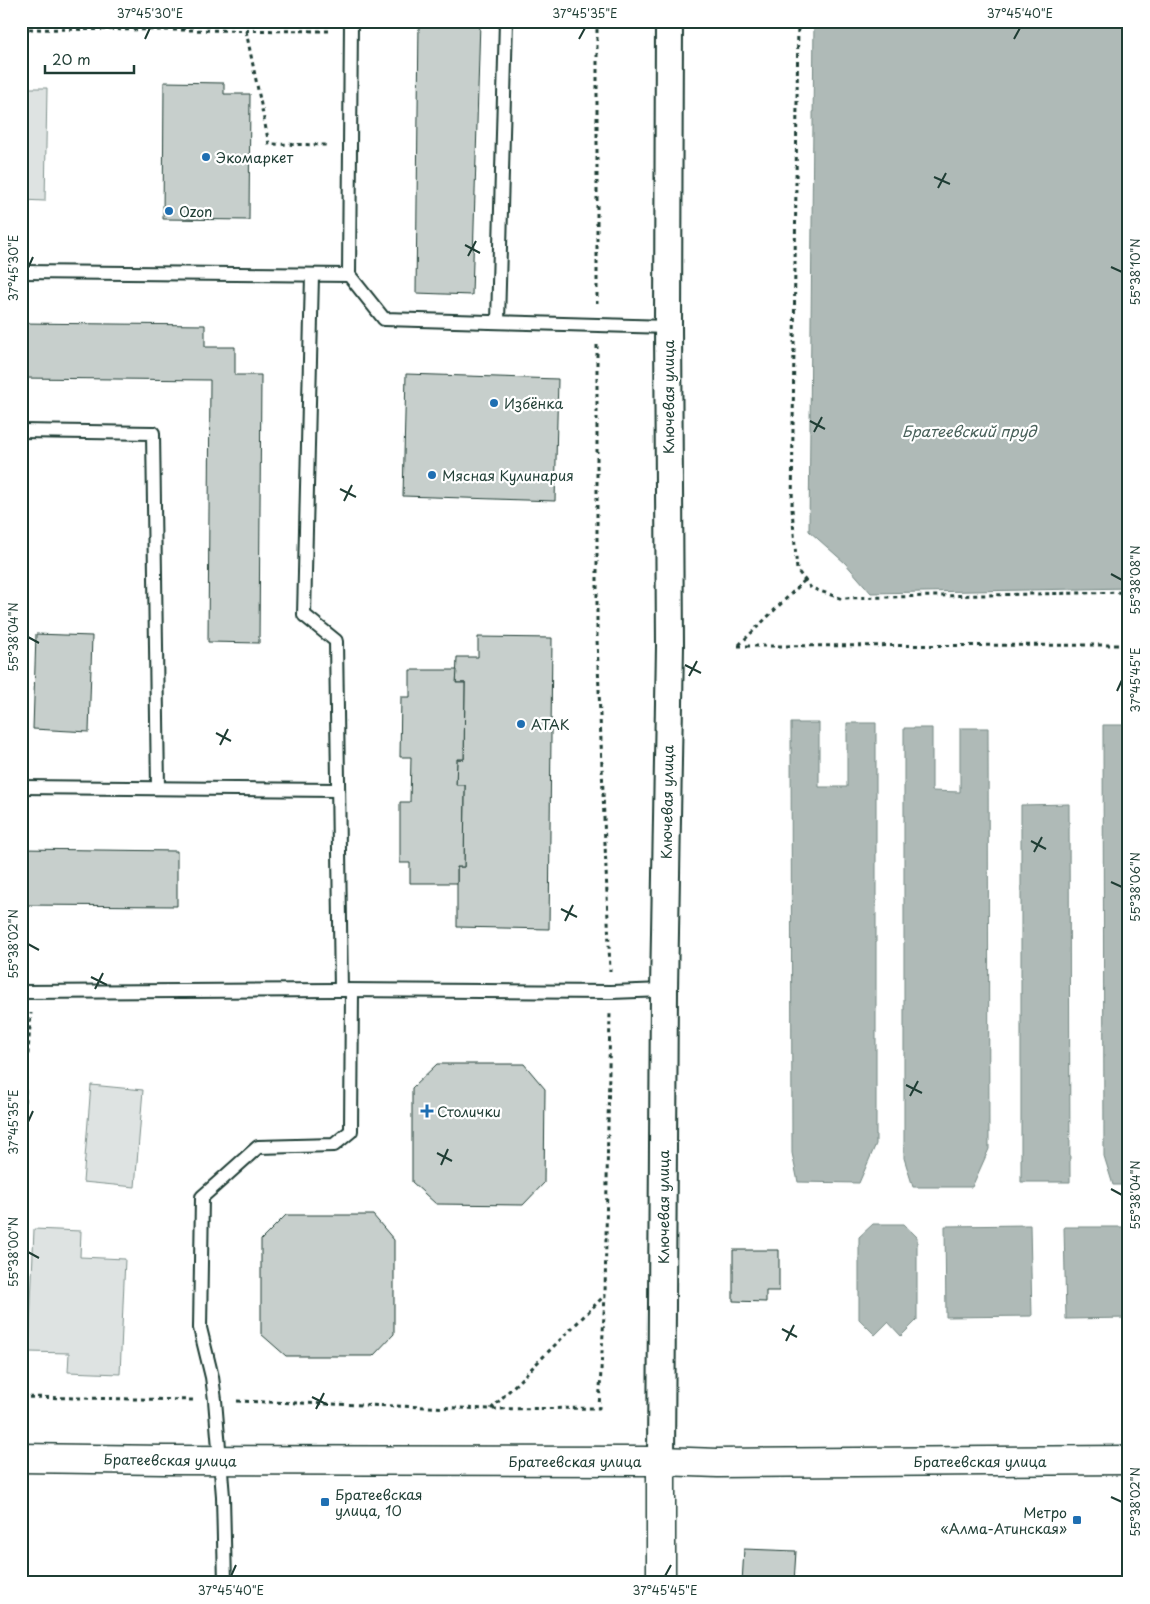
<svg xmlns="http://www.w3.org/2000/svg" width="1150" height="1604" font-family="'Playpen Sans',sans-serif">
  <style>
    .green { fill: #dee3e2; stroke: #7e908b }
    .water { fill: #afbab7; stroke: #758883 }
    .building { fill: #c7cfcc; stroke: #1f3d34 }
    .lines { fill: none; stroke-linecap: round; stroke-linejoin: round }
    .service-casing { stroke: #1f3d34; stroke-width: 16 }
    .minor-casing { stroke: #1f3d34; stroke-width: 30 }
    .tertiary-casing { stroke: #1f3d34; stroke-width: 31 }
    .path { stroke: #1f3d34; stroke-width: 3; stroke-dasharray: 4 4; stroke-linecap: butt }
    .service { stroke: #fff; stroke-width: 12 }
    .minor { stroke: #fff; stroke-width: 26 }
    .tertiary { stroke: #fff; stroke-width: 28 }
    .ticks { fill: none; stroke: #1f3d34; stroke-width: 2 }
    .poi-dot { fill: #1f6fb2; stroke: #fff; stroke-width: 2 }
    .labels { text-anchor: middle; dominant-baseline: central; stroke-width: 4.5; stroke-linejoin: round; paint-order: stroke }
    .poi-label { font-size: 14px; fill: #1f3d34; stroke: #fff; text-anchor: start }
    .street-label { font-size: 14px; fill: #1f3d34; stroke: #fff }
    .water-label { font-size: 15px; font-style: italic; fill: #4a625b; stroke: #fff }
    .neatline { fill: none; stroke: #1f3d34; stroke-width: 2 }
    .ticks-label { font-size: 12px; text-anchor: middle; fill: #1f3d34 }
  </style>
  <rect width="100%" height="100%" fill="#fff"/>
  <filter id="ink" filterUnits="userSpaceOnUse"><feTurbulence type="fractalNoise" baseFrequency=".02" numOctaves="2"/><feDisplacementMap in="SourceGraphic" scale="10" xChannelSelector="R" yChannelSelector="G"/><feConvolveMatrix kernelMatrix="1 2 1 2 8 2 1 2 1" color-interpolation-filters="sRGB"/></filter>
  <g filter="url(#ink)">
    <!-- green -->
    <g class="green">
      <polygon points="21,88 47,88 45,201 21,200"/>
      <polygon points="91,1085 143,1090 135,1187 83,1182"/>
      <polygon points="34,1229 81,1231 80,1257 125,1259 120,1374 68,1372 69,1353 29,1352"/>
    </g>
    <!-- water -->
    <g class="water">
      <polygon points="814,21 1129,21 1129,588 871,593 845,563 809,531"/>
      <polygon points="791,723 819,723 819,787 847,787 847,723 876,723 876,1144 859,1183 798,1182 792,1153"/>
      <polygon points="1103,725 1129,725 1129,1185 1113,1185 1104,1156"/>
      <polygon points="904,728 932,728 932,791 960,792 960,728 988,728 989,1149 972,1187 913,1187 904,1158"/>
      <polygon points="1069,804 1070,1182 1021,1182 1021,805"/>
      <polygon points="873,1224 904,1224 917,1237 917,1320 901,1336 888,1322 875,1335 859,1319 859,1237"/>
      <polygon points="1030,1225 1032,1316 946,1317 945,1226"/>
      <polygon points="1064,1227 1129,1227 1129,1318 1066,1319"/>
    </g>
    <!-- building -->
    <g class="building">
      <polygon points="419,21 480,21 472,295 416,293"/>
      <polygon points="164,82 224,83 224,94 250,94 249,220 163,219"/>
      <polygon points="21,323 205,325 205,347 235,347 235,375 261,375 259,643 208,642 210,380 21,378"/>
      <polygon points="406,374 558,379 555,501 403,496"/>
      <polygon points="36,634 92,636 89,732 33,729"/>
      <polygon points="478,637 552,638 549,929 457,927 457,867 464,867 465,785 456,785 457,759 464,759 465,683 456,683 457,657 478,657"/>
      <polygon points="410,670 457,670 456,683 465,683 464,759 457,759 456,785 465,785 464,867 457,867 457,883 410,883 410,863 400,863 400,802 410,802 411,757 400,757 401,697 410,697"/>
      <polygon points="21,849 177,851 177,906 21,905"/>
      <polygon points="437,1064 524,1064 545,1089 544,1183 523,1205 436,1204 412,1182 412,1088"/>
      <polygon points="286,1215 373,1215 394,1240 394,1334 373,1356 286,1356 261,1334 261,1240"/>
      <polygon points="733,1250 779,1250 779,1291 766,1291 766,1302 733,1301"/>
      <polygon points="744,1549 796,1551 794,1583 742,1583"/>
    </g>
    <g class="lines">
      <!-- service casing -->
      <g class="service-casing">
        <g id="service">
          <polyline points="351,21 349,275 384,319 668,327"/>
          <polyline points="21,272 349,275"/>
          <polyline points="312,275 304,615 336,641 341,990"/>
          <polyline points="498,322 506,21"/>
          <polyline points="21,431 153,433 158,788"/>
          <polyline points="21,787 338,790"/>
          <polyline points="21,992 341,990 611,992 664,990"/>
          <polyline points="225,1583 223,1496 215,1400 212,1377 200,1328 202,1197 258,1147 334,1145 351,1131 352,991"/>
        </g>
      </g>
      <!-- minor casing -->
      <g class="minor-casing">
        <polyline id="minor" points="661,1461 664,990 670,646 668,327 669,21"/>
      </g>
      <!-- tertiary casing -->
      <g class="tertiary-casing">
        <g id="tertiary">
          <polyline points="21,1458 164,1460 661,1461 718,1463 1129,1460"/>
          <polyline points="661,1583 661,1461"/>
        </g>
      </g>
      <!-- path -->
      <g class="path">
        <polyline points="597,21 597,303"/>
        <polyline points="798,21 792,509 797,570 811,588 840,598 1129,592"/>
        <polyline points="21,29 331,31"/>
        <polyline points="183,30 183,21"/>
        <polyline points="246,31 269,144 329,145"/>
        <polyline points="597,345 597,639 610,971"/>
        <polyline points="739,645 805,580"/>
        <polyline points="738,646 1129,645"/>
        <polyline points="21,1142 31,1013"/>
        <polyline points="21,1397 193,1400"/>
        <polyline points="237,1401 490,1409 599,1408 605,1295 610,1012"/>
        <polyline points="491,1409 605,1295"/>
      </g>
      <!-- service -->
      <use href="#service" class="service"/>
      <!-- minor -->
      <use href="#minor" class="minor"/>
      <!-- tertiary -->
      <use href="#tertiary" class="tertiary"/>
    </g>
  </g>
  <!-- ticks -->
  <path class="ticks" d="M145,39L150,28M579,39L585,28M1014,39L1020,28M934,177L950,184M938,188L946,173M465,245L480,253M468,256L476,241M1111,267L1122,272M28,268L33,257M810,421L825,429M814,432L822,417M340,489L356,497M344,501L352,485M1111,574L1122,580M28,637L39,643M685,665L701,673M689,676L697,661M1117,691L1122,680M216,733L231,741M220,745L228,729M1031,841L1046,849M1034,852L1042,837M1111,882L1122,887M561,909L577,917M565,921L573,905M28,944L39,950M91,977L107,985M95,989L103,973M906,1085L922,1093M910,1096L918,1081M28,1122L33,1111M437,1153L452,1161M441,1165L448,1149M1111,1189L1122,1195M28,1252L39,1258M782,1329L797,1337M786,1341L794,1325M312,1397L328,1405M316,1409L324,1393M1111,1497L1122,1502M231,1576L236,1565M665,1576L671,1565"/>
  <!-- markers -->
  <g class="poi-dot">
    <circle cx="206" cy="157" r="5"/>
    <circle cx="169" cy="211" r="5"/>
    <circle cx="494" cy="403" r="5"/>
    <circle cx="432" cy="475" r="5"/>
    <circle cx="521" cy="724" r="5"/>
    <path d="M424.5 1103.5h5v5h5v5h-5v5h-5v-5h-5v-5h5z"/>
    <rect x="320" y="1497" width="10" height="10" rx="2.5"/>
    <rect x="1072" y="1515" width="10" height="10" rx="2.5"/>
  </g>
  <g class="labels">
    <!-- poi labels -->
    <g class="poi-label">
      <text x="216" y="157">Экомаркет</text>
      <text x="179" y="211">Ozon</text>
      <text x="504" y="403">Избёнка</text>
      <text x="442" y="475">Мясная Кулинария</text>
      <text x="531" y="724">АТАК</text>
      <text x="437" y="1111">Столички</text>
      <text x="335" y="1494">Братеевская<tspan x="335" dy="16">улица, 10</tspan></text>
      <text x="1067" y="1512" text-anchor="end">Метро<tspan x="1067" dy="16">«Алма-Атинская»</tspan></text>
    </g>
    <!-- street labels -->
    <g class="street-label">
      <text transform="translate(668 397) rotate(-90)">Ключевая улица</text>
      <text transform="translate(667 802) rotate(-89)">Ключевая улица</text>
      <text transform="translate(663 1207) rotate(-90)">Ключевая улица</text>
      <text transform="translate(170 1460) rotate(1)">Братеевская улица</text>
      <text x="575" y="1461">Братеевская улица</text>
      <text x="980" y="1461">Братеевская улица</text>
    </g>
    <!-- water labels -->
    <g class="water-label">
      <text x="969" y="430">Братеевский пруд</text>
    </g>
  </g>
  <!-- margin -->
  <rect width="1150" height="1604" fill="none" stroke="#fff" stroke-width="55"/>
  <!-- scale -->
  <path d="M45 65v8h89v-8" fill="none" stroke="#1f3d34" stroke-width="2.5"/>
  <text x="52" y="65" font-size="15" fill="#1f3d34" stroke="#ffffff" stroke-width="4" paint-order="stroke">20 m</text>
  <rect x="28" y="28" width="1094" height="1548" class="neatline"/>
  <g class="ticks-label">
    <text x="150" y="18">37°45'30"E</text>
    <text x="585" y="18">37°45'35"E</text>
    <text x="1020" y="18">37°45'40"E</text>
    <text transform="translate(14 268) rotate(-90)" y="4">37°45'30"E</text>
    <text transform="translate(1136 272) rotate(-90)" y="4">55°38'10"N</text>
    <text transform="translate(1136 580) rotate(-90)" y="4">55°38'08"N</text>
    <text transform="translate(14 637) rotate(-90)" y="4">55°38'04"N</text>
    <text transform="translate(1136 680) rotate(-90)" y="4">37°45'45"E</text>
    <text transform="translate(1136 887) rotate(-90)" y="4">55°38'06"N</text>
    <text transform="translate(14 944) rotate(-90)" y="4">55°38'02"N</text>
    <text transform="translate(14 1122) rotate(-90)" y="4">37°45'35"E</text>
    <text transform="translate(1136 1195) rotate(-90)" y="4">55°38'04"N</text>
    <text transform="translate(14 1252) rotate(-90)" y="4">55°38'00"N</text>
    <text transform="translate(1136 1502) rotate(-90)" y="4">55°38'02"N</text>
    <text x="231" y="1595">37°45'40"E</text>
    <text x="665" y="1595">37°45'45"E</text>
  </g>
</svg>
